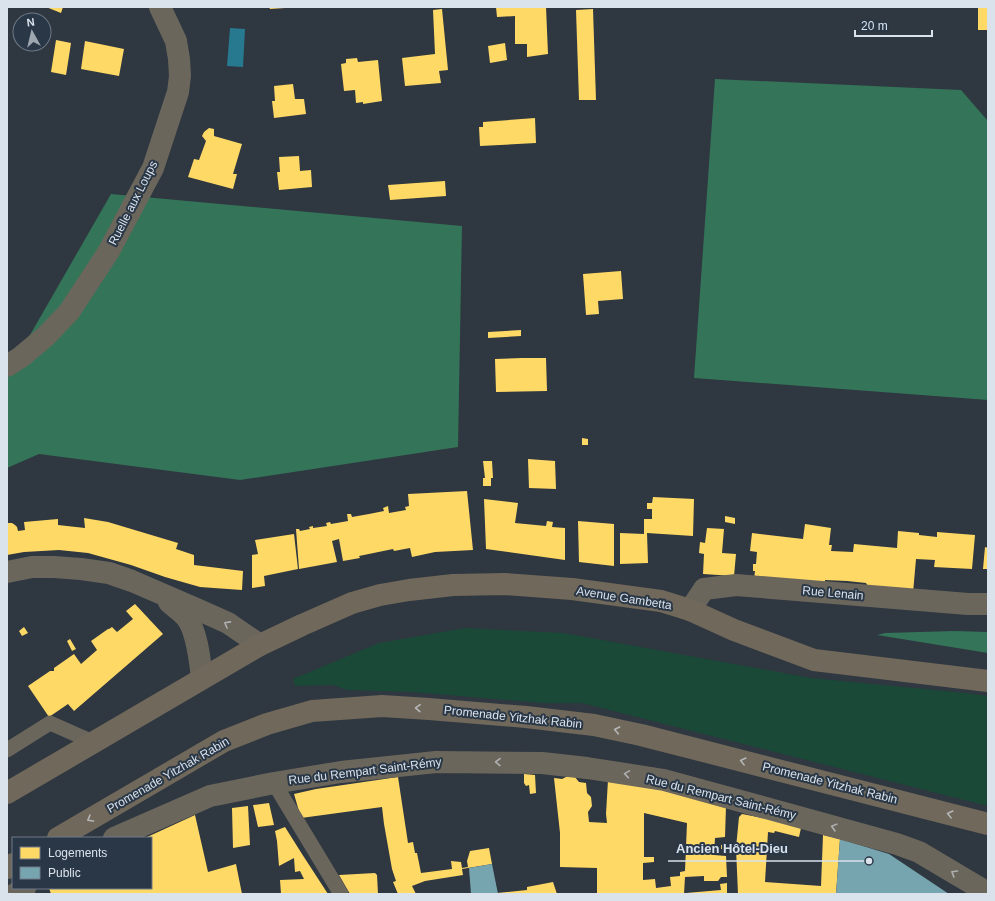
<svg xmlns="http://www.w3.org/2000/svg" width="995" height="901" font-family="Helvetica,sans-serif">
<rect width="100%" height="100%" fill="#2f3740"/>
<path fill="#1b4937" d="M465 628 564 633 811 678 966 693 988 696V806L582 703H543L412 692 347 690 333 685 295 686 293 679 379 643Z"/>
<g fill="#347458">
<path d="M715 79 961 90 988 121V400L694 378Z"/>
<path d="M111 194 462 226 458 447 240 480 39 454 7 468V375Z"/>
<path d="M954 631 988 632V653L877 635 885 633Z"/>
</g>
<path fill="#277990" d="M230 28 245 29 243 67 227 66Z"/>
<g fill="#ffd966" fill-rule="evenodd">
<path d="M46 7H63L61 13Z"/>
<path d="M269 7H285V8L270 9Z"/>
<path d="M496 7H546L548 54 527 57V44H515V16L497 17Z"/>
<rect x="978" y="7" width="10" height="23"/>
<path d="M442 9 448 70 439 71 441 83 405 86 402 58 435 54 433 10Z"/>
<path d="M593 9 596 100H579L576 10Z"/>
<path d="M56 40 71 43 66 75 51 72Z"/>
<path d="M85 41 124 49 119 76 81 69Z"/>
<path d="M505 43 507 60 490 63 488 46Z"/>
<path d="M357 58 358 62 378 60 382 101 363 104V102L356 103 355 90 344 91 341 64 346 63V59Z"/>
<path d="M293 84 295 99H304L306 114 274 118 272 101H275L274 86Z"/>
<path d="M535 118 536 143 480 146 479 127H483V122Z"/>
<path d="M209 128 214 129V136L242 144 233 174H237L233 189 188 177 194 159 199 160 206 141 202 136 204 132Z"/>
<path d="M299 156 300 171 311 170 312 187 279 190 277 172H280L279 157Z"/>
<path d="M445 181 446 196 390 200 388 185Z"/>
<path d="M621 271 623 299 598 301 599 314 586 315 583 274Z"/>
<path d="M521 330V336L488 338V332Z"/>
<path d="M522 358H546L547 391 496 392 495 359Z"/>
<path d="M582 438 588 439V445H582Z"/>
<path d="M528 459 555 461 556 489 529 488Z"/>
<path d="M483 461H492L493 478H491V486H483V478H485Z"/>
<path d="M467 491 473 550 435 552 412 557 410 548 394 551 393 549 359 556 360 558 343 561 339 539 332 541 337 562 299 569 296 529H299L300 531 310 529 309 527 313 526V528L327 526 326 523 330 522 331 524 348 521 347 514H351L352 517 369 514 384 511 383 508 388 506 389 513 406 510 405 507 409 506 408 494Z"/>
<path d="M653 497 694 499 693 536 647 533 648 563 620 564V533L644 534V519H652V509H647V503H652Z"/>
<path d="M484 499 518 503 515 523 546 526 547 521 553 522 552 527 565 528V560L486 549Z"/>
<path d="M725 516 735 518V524L725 522Z"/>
<path d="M84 518 108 522 178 543 176 549 194 555V565L243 571 242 590 200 587 165 577 131 565 88 553 59 550 24 552 7 555V523H12L15 525 17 527 18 531 25 530 24 522 58 519V525L85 528Z"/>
<path d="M578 521 614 524V566L579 562Z"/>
<path d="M805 524 831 528 829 545H832L831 551 853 552 854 544 897 548 898 531 919 533V535L937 537V532L975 535 972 569 934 567 935 560 916 559 913 593 870 590 866 583 847 581 825 580V583L754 579 755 571H753V564H756L757 552 750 551 752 533 803 539Z"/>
<path d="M707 528 724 529 722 553 736 554 734 576 703 574 704 554 699 553 700 542 705 543Z"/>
<path d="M294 534 298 569 264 576 265 586 252 588V555L258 554 255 540Z"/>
<path d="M985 547 988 548V569H983Z"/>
<path d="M135 604 163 634 74 711 68 704 49 717 28 686 50 671H54V668L74 654 81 664 97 650 91 641 108 629H109L112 627 117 632 133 619 126 611Z"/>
<path d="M24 627 28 633 22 636 19 631Z"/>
<path d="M70 639 76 649 72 651 67 641Z"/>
<path d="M524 774 535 775 536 793 530 794 529 785 526 786 524 783Z"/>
<path d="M568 776H574L579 782 586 783 587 793 591 797 592 806 588 812 589 822 607 823 606 814 608 780 646 786 726 806 725 837 715 838 714 855 726 856 727 877H721L718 881H704V876L685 877 684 894H597V868L560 867V833L554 778 562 779ZM644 813 687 823 685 871 680 872V876L670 877 671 886 656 888 655 879 643 880V863L654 862V857H644Z"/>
<path d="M398 777 408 843 413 842 415 853H417L421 873 452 869 451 861 461 862 462 868 468 867 467 861 470 851 489 848 492 864 462 869 463 875 425 881 412 886 416 894H398L393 882 396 881 392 869 384 824 382 807 301 818 294 794 316 789Z"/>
<path d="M269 803 274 825 258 827 253 805Z"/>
<path d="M248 806 250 845 233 848 232 808Z"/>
<path d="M742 814 773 820 801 828 799 837 775 831 774 833 768 832 765 882 821 886 823 835 840 839 836 894H738L736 848 739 817Z"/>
<path d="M195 815 208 872 236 864 242 894H51L49 888H151V838H145Z"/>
<path d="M285 827 302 854 328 894H281L280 880 304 879 300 871 295 872 294 858 279 866 277 841 275 831Z"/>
<path d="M726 844V849H721V845Z"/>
<path d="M375 873 377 875 378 894H350L339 875Z"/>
<path d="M553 882 557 894H498L497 893 527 890V887Z"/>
<path d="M727 883V894H686V893L721 890 720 884Z"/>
</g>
<g fill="#76a5af">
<path d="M840 839 889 854 949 894H836Z"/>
<path d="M492 864 498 894H471L469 868Z"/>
</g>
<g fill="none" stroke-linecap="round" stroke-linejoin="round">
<g stroke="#6b665c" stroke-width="15">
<path d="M7 750 50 723 93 742"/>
<path d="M274 783 341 894"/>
</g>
<g stroke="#6b665c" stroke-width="22">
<path d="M7 366 21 357 46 336 69 312 109 251 153 168 178 92 180 76 179 59 176 41 160 7"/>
<path d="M7 572 32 567H54L81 569 109 573 132 581 199 610 228 623 260 645"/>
<path d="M169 602C174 607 181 611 186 617 197 630 200 661 202 678"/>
<path d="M690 610 704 589 736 585 968 604H988"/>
<path d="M114 838 210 796 274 783 341 772 436 762 542 763 587 768 664 780 897 844 919 852 988 893"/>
<path d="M15 894 25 888"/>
</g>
<g stroke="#70685a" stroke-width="22">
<path d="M7 793 260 645 302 625 352 603 380 595 409 590 453 585 505 584 572 589 661 601 690 610 734 630 814 660 988 681"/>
<path d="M58 838 224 741 267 724 312 711 382 706 429 709 526 717 594 725 641 735 988 824"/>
<path d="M7 868 13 864"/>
</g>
</g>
<defs><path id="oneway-chevron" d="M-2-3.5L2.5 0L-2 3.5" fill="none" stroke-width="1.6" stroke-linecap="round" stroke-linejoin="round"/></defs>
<g stroke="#aeb0b2">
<use href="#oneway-chevron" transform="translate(227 624) rotate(-151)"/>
<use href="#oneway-chevron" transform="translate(498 762) rotate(-179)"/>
<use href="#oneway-chevron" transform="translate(627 774) rotate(-171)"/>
<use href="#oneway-chevron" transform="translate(834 827) rotate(-165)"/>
<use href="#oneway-chevron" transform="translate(954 873) rotate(-149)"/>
</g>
<g stroke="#b5b7b9">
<use href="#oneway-chevron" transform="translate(418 708) rotate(-177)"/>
<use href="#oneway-chevron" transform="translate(617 730) rotate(-169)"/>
<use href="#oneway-chevron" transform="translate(743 761) rotate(-166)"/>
<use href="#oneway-chevron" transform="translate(950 814) rotate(-166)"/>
<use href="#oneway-chevron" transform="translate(90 819) rotate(150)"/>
</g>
<g text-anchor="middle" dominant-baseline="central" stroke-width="4" stroke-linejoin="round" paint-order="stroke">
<g font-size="12" fill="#dae2ec" stroke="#293746">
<text transform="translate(133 203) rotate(-63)">Ruelle aux Loups</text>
<text transform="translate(833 593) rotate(5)">Rue Lenain</text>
<text transform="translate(624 598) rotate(9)">Avenue Gambetta</text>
<text transform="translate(513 717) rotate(6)">Promenade Yitzhak Rabin</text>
<text transform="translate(365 771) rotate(-7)">Rue du Rempart Saint-Rémy</text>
<text transform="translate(168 775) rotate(-30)">Promenade Yitzhak Rabin</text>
<text transform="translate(830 783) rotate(14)">Promenade Yitzhak Rabin</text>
<text transform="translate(721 797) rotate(14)">Rue du Rempart Saint-Rémy</text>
</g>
</g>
<path fill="none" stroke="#dae2ec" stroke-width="1.5" d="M869 861L796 861H668"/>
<circle fill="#dae2ec" stroke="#293746" stroke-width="1.5" cx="869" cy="861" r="4"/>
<g font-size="13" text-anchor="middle" font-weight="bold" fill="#dae2ec" stroke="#293746" stroke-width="4" stroke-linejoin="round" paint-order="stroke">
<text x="732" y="853">Ancien Hôtel-Dieu</text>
</g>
<rect width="995" height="901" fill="none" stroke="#dae2ec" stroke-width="16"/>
<rect x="12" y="837" width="140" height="52" fill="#293746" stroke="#707b88"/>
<rect x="20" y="847" width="20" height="12" fill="#ffd966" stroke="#707b88"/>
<text x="48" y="857" font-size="12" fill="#dae2ec">Logements</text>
<rect x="20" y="867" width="20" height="12" fill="#76a5af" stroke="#707b88"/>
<text x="48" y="877" font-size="12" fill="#dae2ec">Public</text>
<g transform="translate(32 32) rotate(352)"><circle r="19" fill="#293746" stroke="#707b88"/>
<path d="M0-3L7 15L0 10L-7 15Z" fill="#9ea6b0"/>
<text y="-6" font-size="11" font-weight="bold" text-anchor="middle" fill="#dae2ec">N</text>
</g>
<path d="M855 30v6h77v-6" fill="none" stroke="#dae2ec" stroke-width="2"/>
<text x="861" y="30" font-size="12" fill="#dae2ec" stroke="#293746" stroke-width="3" paint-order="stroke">20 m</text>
</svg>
